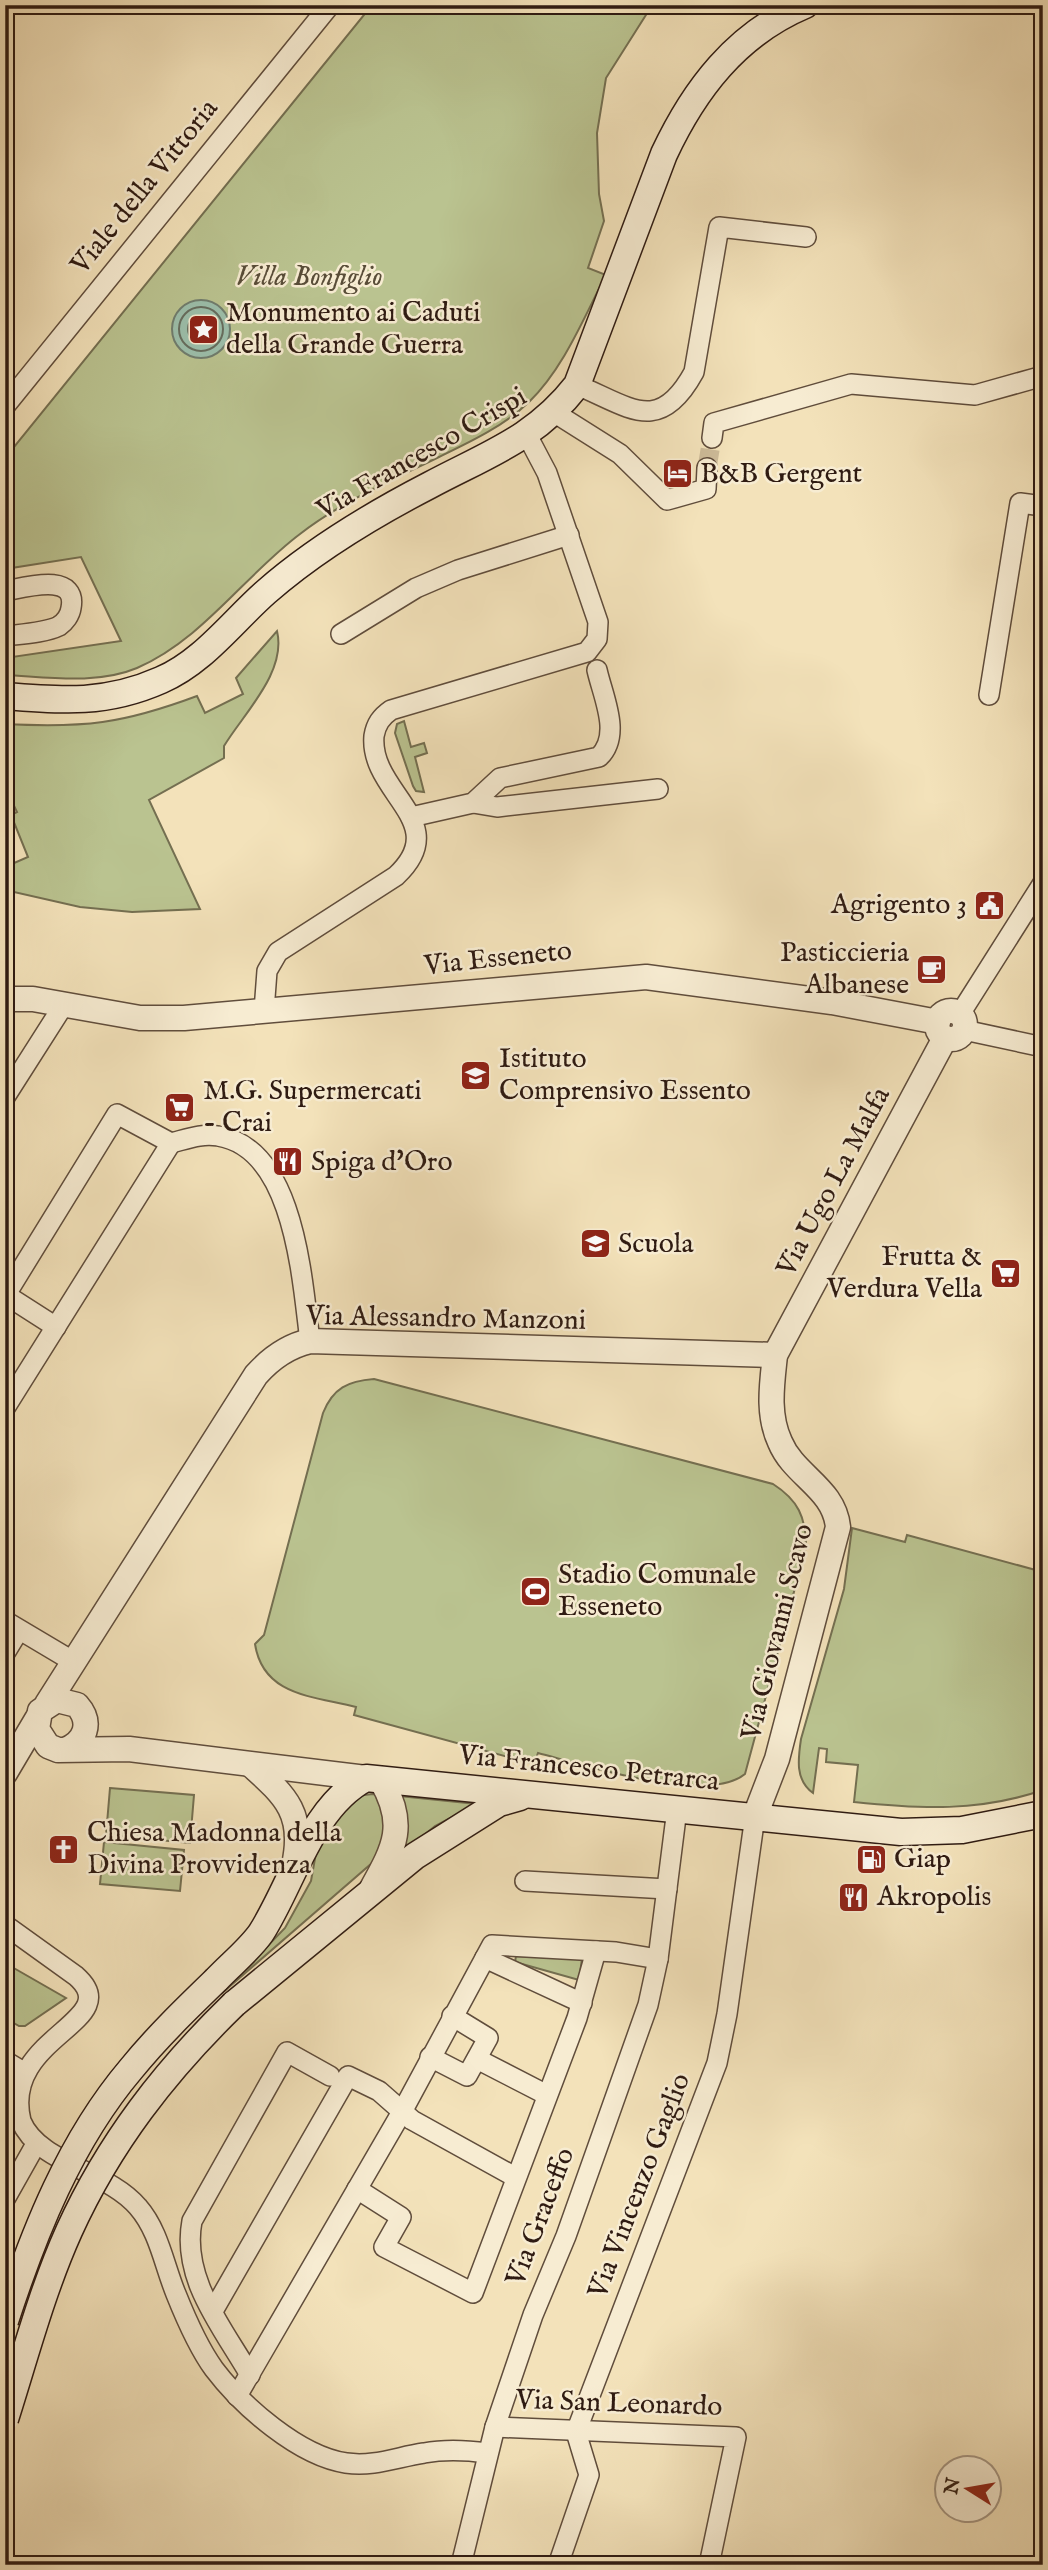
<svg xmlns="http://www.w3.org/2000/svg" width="1048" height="2570" font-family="'IM FELL English',serif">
<rect width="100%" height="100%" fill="#f3e2ba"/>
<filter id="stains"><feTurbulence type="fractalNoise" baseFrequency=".00286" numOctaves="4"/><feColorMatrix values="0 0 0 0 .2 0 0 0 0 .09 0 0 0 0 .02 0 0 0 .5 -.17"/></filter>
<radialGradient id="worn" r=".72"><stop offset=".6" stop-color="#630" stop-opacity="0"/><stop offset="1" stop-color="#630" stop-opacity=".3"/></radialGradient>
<g fill="#bac390" stroke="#746f51" stroke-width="2">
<path d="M372 5 651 7 606 78 597 133 599 194 604 221 588 268 606 275C584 317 564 368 529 402 504 426 470 442 439 457 392 480 341 502 300 534 244 576 202 640 137 668 97 685 47 677 5 675V658L121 641 81 557 5 569V458Z"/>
<path d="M277 631C287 672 244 713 224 746V758L149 800 200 909 132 912 80 907 5 890V867L28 857 11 815 17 812 5 787V724C84 728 122 724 197 696L205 713 243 694 236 678Z"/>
<path d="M404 721 411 747 424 743 427 753 415 757 424 792 416 791 413 786 395 733 397 724Z"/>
<path d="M374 1379 773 1484C798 1500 806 1517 806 1547L745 1774C707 1805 584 1765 538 1753L534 1764 354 1715 356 1707C313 1696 263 1696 255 1644L264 1635 323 1413C333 1388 348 1381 374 1379Z"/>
<path d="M852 1528 905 1542 907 1535 1043 1572V1790C979 1812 920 1809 854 1802L858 1765 826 1762 827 1749 819 1748 813 1793C795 1780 798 1759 801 1739L844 1589Z"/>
<path d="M110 1788 194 1795 190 1843 106 1835Z"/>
<path d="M373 1794 382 1796C388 1822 389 1841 372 1863L221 1994 285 1928 311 1881 316 1853 323 1836 355 1796Z"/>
<path d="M399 1796 477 1804 435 1826 401 1854C407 1832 409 1817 399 1796Z"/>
<path d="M104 1842 184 1850 180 1891 100 1884Z"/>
<path d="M516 1956 582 1959 579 1980 515 1962Z"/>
<path d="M5 1963 66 1998 25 2026H19L5 2018Z"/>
</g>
<circle fill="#9cbfab" stroke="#707d6e" stroke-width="2" cx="201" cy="329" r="29"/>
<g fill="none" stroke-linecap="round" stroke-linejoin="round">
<g stroke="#666d5e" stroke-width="2">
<circle cx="201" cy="329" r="22"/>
<circle cx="201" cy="329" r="13"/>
</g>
<path stroke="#ccba98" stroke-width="19" stroke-dasharray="19 10" stroke-linecap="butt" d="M707 468 712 438"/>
<defs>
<g id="minor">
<path d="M577 385C630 407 659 436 694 372L719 227 806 237"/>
<path d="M5 406 330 5"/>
<path d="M555 413 620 454 667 500 706 489 707 468"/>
<path d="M712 438 714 423 851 384 975 395 1043 376"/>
<path d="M5 591C23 588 78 571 71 608 70 615 65 622 59 626 45 633 21 634 5 636"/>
<path d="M341 634 416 588 458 570 569 535"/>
<path d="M989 695 1020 503 1043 506"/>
<path d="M473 803 497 807 658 789"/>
<path d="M411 817 473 803 500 778 599 757C622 735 603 697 597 670"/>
<path d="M264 1011 267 971 278 952 396 876C454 822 369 793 374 736 376 724 381 717 391 710L587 652 597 639 598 622 547 473 527 435"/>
<path d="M960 1014 1043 883"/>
<path d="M964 1030 1043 1047"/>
<path d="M5 1097 63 1006"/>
<path d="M171 1143C187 1139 202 1133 218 1136 295 1148 302 1280 310 1341"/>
<path d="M6 1295 56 1327"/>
<path d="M5 1296 117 1114 171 1143"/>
<path d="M5 1408 171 1143"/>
<path d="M5 1621 74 1662"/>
<path d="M5 1653 19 1630"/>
<path d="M525 1881 667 1889"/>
<path d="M5 1925 76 1976C128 2022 0 2036 21 2121 38 2163 108 2171 138 2207 159 2231 164 2265 176 2294 186 2319 198 2347 214 2369 242 2406 299 2456 346 2463 374 2467 397 2457 424 2453 445 2449 466 2450 487 2453"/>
<path d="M485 1958 582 2003"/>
<path d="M430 2057 467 2076 488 2038 452 2016"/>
<path d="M477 2059 547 2095"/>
<path d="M5 2061 20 2070"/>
<path d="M357 2189 401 2217 384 2247 473 2293 577 2018 596 1951"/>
<path d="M5 2199 36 2144"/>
<path d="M213 2311 348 2076 379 2091 412 2120 515 2177"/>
<path d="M250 2375C223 2328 181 2279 192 2221L287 2052 330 2076"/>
<path d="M237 2396 403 2110 492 1945 616 1952 658 1959"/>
<path d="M495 2427 736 2437 709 2565"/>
<path d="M461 2565 495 2427 533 2315 566 2236 648 2005 658 1959 677 1809"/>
<path d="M558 2565 589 2475 576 2432 717 2063 727 2014 755 1816"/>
</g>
<g id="tertiary">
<path d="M5 999H33L140 1018H184L646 977 832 1002 938 1022"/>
<circle cx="951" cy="1025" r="14"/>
<path d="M47 1704 256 1375C271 1358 288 1346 310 1341L775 1355"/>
<path d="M65 1750C85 1742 93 1723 77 1705L57 1700 40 1711 37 1729 48 1746 58 1750 129 1749 366 1778"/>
<path d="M251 1765C287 1797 305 1815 294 1865"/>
<path d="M5 1773 37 1719"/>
<path d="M755 1816 777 1759 838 1527C834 1488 794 1476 780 1442 767 1414 772 1384 775 1355L945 1038"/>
<path d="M372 1888C395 1847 407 1824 381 1780"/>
</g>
<g id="secondary">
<path d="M5 696C63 701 107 704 161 680 203 662 232 622 266 592 315 549 372 515 430 485 488 454 535 439 577 385L664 154C694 90 736 34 805 5"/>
<path d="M216 1980C230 1965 249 1950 261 1933 293 1883 311 1807 366 1778L901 1832 962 1830 1043 1814"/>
<path d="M234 2004 415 1856 499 1803 520 1797"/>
</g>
</defs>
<use href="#minor" stroke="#604d3c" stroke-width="22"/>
<use href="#tertiary" stroke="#604d3c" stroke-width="27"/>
<use href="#secondary" stroke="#2f1b12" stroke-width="29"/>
<use href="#minor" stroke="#f7ecd2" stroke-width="19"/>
<use href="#tertiary" stroke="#f7ecd2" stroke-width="24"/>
<use href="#secondary" stroke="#f7ecd2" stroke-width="26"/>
<defs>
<g id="secondary-bridge">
<path d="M5 2321C34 2232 70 2141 131 2069 157 2037 186 2009 216 1980"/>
<path d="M5 2419C25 2356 42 2291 69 2231 109 2143 165 2071 234 2004"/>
</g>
</defs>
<use href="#secondary-bridge" stroke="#2f1b12" stroke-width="29" stroke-linecap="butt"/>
<use href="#secondary-bridge" stroke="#f7ecd2" stroke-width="26"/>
</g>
<defs>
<symbol id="sight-square" viewBox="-11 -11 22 22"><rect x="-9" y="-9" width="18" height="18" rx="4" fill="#8f2418" stroke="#f7ecd2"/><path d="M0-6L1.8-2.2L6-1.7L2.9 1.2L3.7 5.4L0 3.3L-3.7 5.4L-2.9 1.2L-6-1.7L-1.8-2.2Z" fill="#fff"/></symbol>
<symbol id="hotel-square" viewBox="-11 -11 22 22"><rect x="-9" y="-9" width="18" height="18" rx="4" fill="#8f2418" stroke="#f7ecd2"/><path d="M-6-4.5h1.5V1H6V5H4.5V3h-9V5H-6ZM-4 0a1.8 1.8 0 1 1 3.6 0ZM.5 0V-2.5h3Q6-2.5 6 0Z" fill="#fff"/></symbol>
<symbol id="civic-square" viewBox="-11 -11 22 22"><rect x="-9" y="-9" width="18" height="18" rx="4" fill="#8f2418" stroke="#f7ecd2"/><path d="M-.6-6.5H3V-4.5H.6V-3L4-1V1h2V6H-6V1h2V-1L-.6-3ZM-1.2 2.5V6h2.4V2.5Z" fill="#fff"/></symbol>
<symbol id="cafe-square" viewBox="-11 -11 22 22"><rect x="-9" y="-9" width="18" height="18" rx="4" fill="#8f2418" stroke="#f7ecd2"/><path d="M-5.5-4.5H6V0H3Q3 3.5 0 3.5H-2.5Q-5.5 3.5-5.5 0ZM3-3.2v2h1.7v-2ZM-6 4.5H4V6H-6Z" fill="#fff"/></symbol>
<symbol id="school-square" viewBox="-11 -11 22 22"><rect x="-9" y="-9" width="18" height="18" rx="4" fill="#8f2418" stroke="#f7ecd2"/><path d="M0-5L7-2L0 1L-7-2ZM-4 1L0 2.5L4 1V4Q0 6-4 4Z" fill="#fff"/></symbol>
<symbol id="supermarket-square" viewBox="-11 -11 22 22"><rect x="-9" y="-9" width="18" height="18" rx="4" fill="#8f2418" stroke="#f7ecd2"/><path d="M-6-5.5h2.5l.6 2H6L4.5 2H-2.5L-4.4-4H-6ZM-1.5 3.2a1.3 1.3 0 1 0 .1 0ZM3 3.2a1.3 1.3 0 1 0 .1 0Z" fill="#fff"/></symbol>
<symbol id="restaurant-square" viewBox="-11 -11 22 22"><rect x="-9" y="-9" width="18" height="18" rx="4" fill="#8f2418" stroke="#f7ecd2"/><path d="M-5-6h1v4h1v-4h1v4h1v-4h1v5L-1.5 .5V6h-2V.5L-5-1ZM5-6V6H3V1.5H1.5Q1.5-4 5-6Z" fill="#fff"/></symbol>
<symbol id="stadium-square" viewBox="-11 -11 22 22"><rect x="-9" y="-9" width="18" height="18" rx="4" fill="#8f2418" stroke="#f7ecd2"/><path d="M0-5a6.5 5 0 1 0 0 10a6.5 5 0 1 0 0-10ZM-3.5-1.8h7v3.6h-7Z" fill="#fff"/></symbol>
<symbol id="church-square" viewBox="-11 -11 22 22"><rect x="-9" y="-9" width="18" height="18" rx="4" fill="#8f2418" stroke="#f7ecd2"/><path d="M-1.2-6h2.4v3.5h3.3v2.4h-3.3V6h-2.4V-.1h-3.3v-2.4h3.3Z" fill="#fff"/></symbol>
<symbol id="fuel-square" viewBox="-11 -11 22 22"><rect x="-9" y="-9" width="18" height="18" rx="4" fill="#8f2418" stroke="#f7ecd2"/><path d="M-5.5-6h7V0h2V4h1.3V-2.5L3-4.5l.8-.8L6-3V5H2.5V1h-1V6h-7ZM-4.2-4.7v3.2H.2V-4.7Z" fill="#fff"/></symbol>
</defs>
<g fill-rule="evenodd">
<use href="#sight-square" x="186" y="312" width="35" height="35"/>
<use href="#hotel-square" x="660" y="456" width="35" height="35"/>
<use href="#civic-square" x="972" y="888" width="35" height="35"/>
<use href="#cafe-square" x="914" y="952" width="35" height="35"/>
<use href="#school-square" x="458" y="1058" width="35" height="35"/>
<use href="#supermarket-square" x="162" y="1090" width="35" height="35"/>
<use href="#restaurant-square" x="270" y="1144" width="35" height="35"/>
<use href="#school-square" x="578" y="1226" width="35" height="35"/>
<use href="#supermarket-square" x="988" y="1256" width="35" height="35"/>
<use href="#stadium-square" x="518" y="1574" width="35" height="35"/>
<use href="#church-square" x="46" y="1832" width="35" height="35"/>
<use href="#fuel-square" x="854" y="1842" width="35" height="35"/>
<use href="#restaurant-square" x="836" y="1880" width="35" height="35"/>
</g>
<g text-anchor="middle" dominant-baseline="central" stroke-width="5" stroke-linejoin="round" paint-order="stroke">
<g font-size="28" fill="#2f1b12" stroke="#f7ecd2">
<text transform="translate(145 187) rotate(-51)">Viale della Vittoria</text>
<text transform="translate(422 454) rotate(-30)">Via Francesco Crispi</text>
<text transform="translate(498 959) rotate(-6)">Via Esseneto</text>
<text transform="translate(834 1182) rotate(-62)">Via Ugo La Malfa</text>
<text transform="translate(446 1319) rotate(1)">Via Alessandro Manzoni</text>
<text transform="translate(778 1632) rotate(-76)">Via Giovanni Scavo</text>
<text transform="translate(589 1769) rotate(6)">Via Francesco Petrarca</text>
<text transform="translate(640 2186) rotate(-69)">Via Vincenzo Gaglio</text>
<text transform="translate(541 2217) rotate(-69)">Via Graceffo</text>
<text transform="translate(619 2404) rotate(2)">Via San Leonardo</text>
</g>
<g font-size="28" font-style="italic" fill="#594d38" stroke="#f7ecd2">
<text x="309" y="277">Villa Bonfiglio</text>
</g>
<g font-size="28" fill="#2f1b12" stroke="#f7ecd2" text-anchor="start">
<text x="226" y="313">Monumento ai Caduti<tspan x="226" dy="32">della Grande Guerra</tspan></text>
<text x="700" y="474">B&amp;B Gergent</text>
<text x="967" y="905" text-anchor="end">Agrigento 3</text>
<text x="909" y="953" text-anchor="end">Pasticcieria<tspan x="909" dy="32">Albanese</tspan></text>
<text x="499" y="1059">Istituto<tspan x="499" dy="32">Comprensivo Essento</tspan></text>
<text x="203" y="1091">M.G. Supermercati<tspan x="203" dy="32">- Crai</tspan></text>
<text x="311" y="1162">Spiga d'Oro</text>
<text x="618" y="1244">Scuola</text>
<text x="982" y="1257" text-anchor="end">Frutta &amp;<tspan x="982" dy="32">Verdura Vella</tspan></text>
<text x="558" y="1575">Stadio Comunale<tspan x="558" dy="32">Esseneto</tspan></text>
<text x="87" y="1833">Chiesa Madonna della<tspan x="87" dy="32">Divina Provvidenza</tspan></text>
<text x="894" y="1859">Giap</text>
<text x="877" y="1897">Akropolis</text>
</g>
</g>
<rect width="1048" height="2570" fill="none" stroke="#f3e2ba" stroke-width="28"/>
<rect x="7" y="7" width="1034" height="2556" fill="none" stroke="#2f1b12" stroke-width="3.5"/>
<rect x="14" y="14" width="1020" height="2542" fill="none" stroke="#2f1b12" stroke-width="2"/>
<g transform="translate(968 2489) rotate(281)"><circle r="33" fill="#f7ecd2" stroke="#a79885" stroke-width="2"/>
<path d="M0-5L12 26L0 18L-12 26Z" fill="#8f2418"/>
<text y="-10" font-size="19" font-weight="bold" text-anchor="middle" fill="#2f1b12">N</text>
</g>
<rect width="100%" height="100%" filter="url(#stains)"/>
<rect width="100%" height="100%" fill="url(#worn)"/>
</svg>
